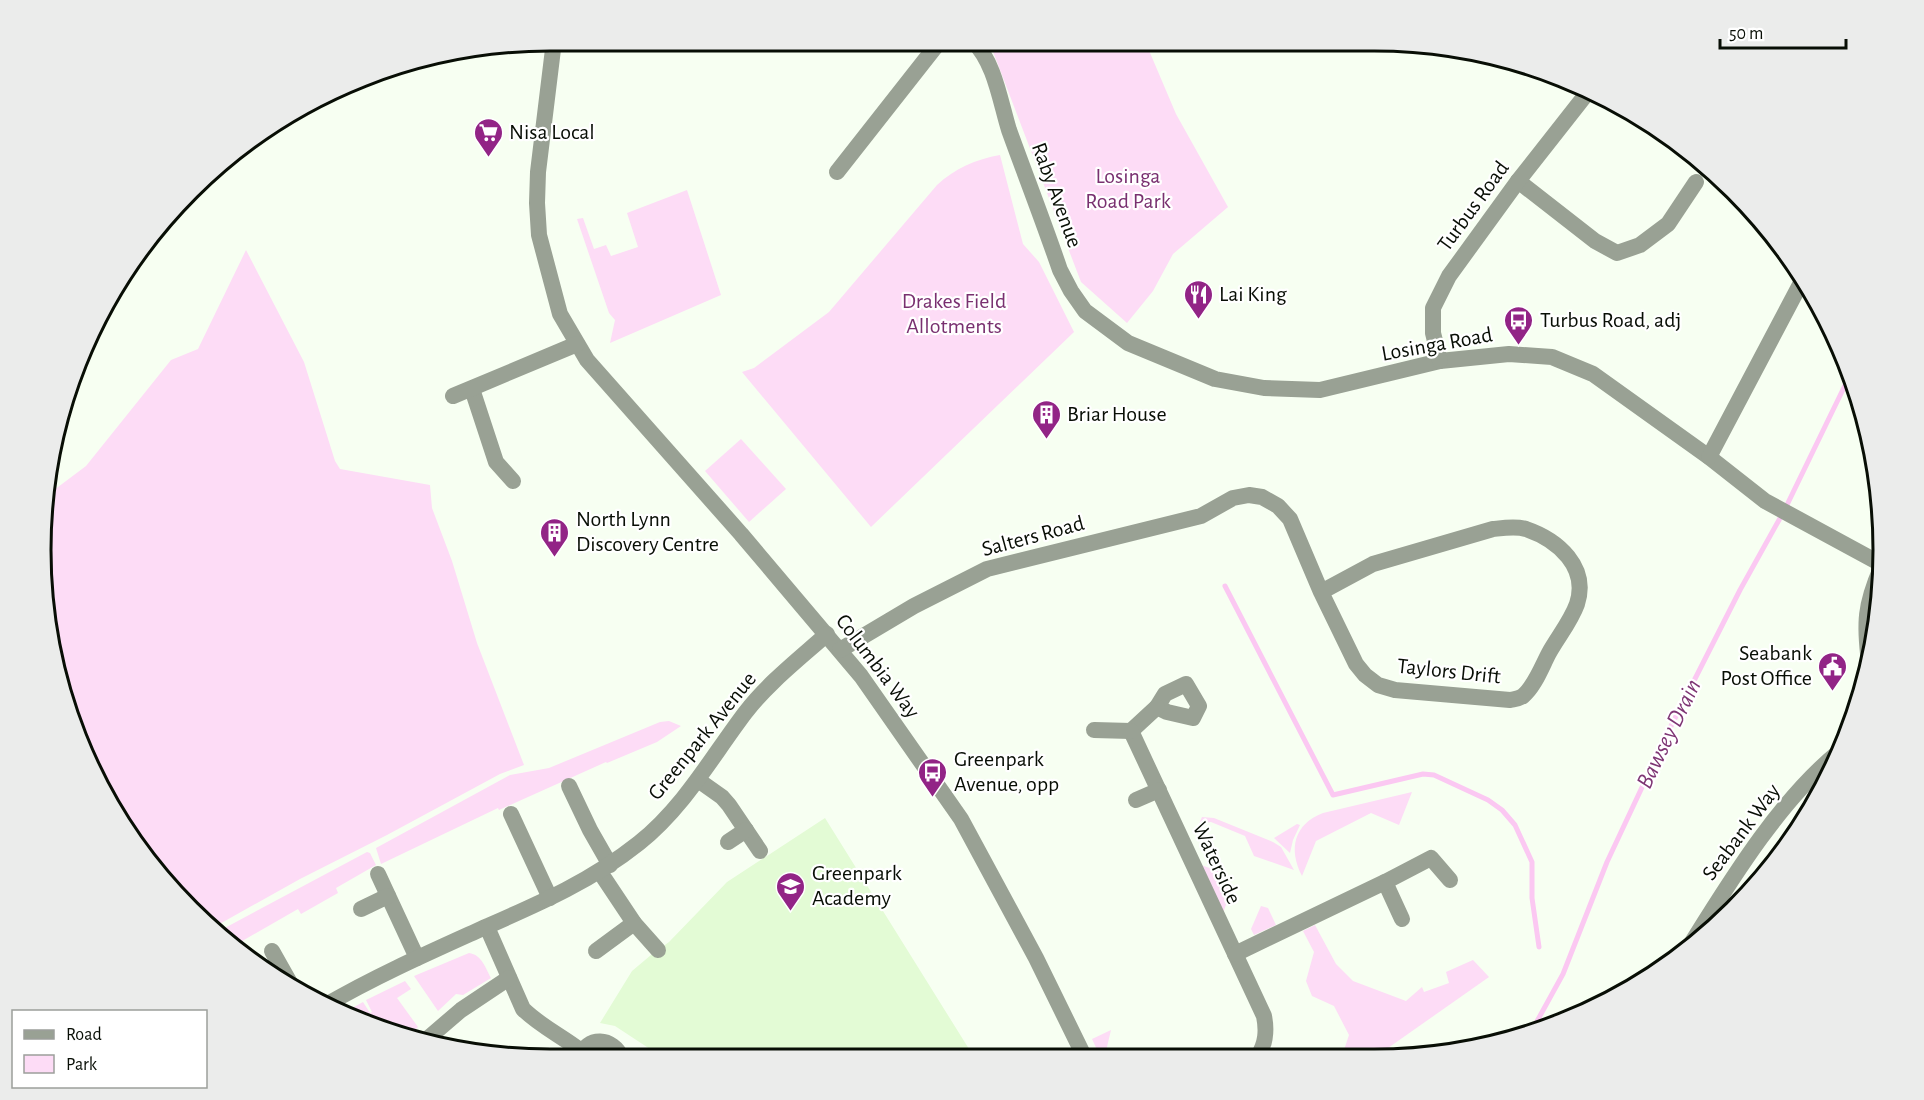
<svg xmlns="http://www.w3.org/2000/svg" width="1924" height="1100" font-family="'Alegreya Sans',sans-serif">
<rect width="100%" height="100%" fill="#f7fff2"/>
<path fill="#e3fbd5" d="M825 818 974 1057 649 1058 653 1051 615 1026 600 1023 632 971 651 955 669 942 727 882Z"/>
<g fill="#fddcf6">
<path d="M989 41H1145L1176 114 1228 207 1173 254 1153 291 1127 323 1081 282Z"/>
<path d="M1000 155 1023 244 1039 262 1074 332 871 527 742 372 754 368 829 312 937 185C954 169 976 159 1000 155Z"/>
<path d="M687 190 721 295 610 343 615 320 609 313 577 219 583 218 594 249 606 245 611 256 638 247 627 213Z"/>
<path d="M246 250 304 362 335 461 340 469 430 485 432 508 452 561 477 643 524 765 500 774 387 835 300 879 216 926 167 886 79 745 42 583 50 493 86 466 171 360 198 349Z"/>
<path d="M741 439 786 489 749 522 705 471Z"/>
<path d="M669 721 681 726 657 742 607 763 606 762 499 810 498 808 381 864 376 848 510 775 549 768 660 722Z"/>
<path d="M1412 792 1399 825 1371 813 1316 841 1302 876C1288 849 1294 824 1323 813Z"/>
<path d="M1202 817 1214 818 1273 842 1281 847 1294 870 1254 856 1245 836 1211 822 1199 824Z"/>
<path d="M1297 824 1300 825 1293 840 1290 853 1274 838Z"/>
<path d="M367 852 370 853 376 865 336 888 338 893 301 914 298 909 237 944 221 930Z"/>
<path d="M1201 865 1221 872 1230 894 1223 913Z"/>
<path d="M1261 906 1268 908 1276 925 1254 935 1251 929Z"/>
<path d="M1315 925 1336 964 1353 981 1406 1001 1422 987 1424 992 1449 983 1446 972 1473 960 1489 977 1378 1055 1342 1056 1349 1035 1334 1006 1312 996 1306 981 1314 952 1303 931Z"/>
<path d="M469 953C482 955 485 967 491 978L463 995 456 994 438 1011 414 976Z"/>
<path d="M405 981 411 989 397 998 418 1027 407 1037 387 1033 343 1013 363 1002 370 1013 372 1012 366 1000Z"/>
<path d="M1111 1030 1106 1051 1109 1056H1100L1092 1039Z"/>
</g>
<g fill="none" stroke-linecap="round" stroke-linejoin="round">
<g stroke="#fbc8f2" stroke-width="5">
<path d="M1225 586 1333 795 1423 774 1434 775 1488 800 1502 810 1515 825 1532 862V898L1539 947"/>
<path d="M1530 1034 1563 974 1607 862 1667 734 1740 590 1784 511 1850 375"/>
</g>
<g stroke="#99a194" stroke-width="16">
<path d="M554 41 538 172 537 203 539 235 560 314 587 360 741 534 861 676 961 819 1036 958 1084 1056"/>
<path d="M973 41C995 63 1000 101 1009 130 1026 177 1044 223 1060 270L1071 291 1085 311 1128 343 1215 379 1264 388 1320 390 1440 361 1509 354 1552 357 1593 374 1709 457 1765 501 1881 564"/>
<path d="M837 172 940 41"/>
<path d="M1518 181 1595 241 1617 253 1640 245 1668 224 1696 182"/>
<path d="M1440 361 1433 333V308L1449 276 1518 181 1588 92"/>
<path d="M472 389 496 462 513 481"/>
<path d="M453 396 577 344"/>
<path d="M1709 457 1803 279"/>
<path d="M840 650 914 606 987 569 1201 516 1233 498 1249 495 1262 497 1278 506 1290 519 1321 592 1356 664 1365 675 1378 685 1395 690 1510 700C1514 699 1519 699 1523 696 1535 686 1542 666 1549 653 1558 637 1571 621 1577 604 1589 567 1558 540 1526 529 1516 526 1503 528 1493 529L1373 564 1321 592"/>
<path d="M1869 662C1864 623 1865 605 1881 568"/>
<path d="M1186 684 1199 706 1193 718 1167 712 1157 707 1165 694Z"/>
<path d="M1157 707 1131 731 1264 1016C1267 1031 1266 1043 1258 1056"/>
<path d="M1094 730 1131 731"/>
<path d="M698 780 722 797 729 805 760 851"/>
<path d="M569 786 590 830 610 865"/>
<path d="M1136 800 1159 790"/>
<path d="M511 814 550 898"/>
<path d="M728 842 746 830"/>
<path d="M600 872 634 923 658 950"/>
<path d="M378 874 417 958"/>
<path d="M1385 882 1402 919"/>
<path d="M361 909 388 896"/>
<path d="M487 927 523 1009C540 1026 562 1036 581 1051"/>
<path d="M1689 947C1729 883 1780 799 1840 751"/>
<path d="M272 951 294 990"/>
<path d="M596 951 634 923"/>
<path d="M1235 954 1385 882 1431 858 1450 880"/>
<path d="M326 1005C376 976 428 953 481 929 538 904 590 882 639 843 684 807 711 758 745 713 768 683 799 659 827 634"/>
<path d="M426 1040 461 1010 509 978"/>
<path d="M579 1058C587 1035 613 1037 622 1058"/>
</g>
</g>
<defs>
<symbol id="supermarket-pin" viewBox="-11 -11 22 30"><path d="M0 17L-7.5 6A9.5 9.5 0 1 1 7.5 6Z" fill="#922486" stroke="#fff"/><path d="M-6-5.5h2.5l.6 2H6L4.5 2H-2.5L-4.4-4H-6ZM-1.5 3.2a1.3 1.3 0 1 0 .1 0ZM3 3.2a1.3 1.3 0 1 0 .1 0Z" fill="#fff"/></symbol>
<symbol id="restaurant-pin" viewBox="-11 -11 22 30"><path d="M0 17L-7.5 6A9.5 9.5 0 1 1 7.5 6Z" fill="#922486" stroke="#fff"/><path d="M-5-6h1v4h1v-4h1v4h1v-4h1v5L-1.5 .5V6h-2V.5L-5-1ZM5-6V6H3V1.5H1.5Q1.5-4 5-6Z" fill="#fff"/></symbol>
<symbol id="bus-pin" viewBox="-11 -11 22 30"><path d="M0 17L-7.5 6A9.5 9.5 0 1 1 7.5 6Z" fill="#922486" stroke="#fff"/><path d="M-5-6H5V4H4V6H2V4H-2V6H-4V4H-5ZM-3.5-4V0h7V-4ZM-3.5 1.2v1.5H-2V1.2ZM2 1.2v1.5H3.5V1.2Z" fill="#fff"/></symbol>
<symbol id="building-pin" viewBox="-11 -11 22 30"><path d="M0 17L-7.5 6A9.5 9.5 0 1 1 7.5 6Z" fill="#922486" stroke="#fff"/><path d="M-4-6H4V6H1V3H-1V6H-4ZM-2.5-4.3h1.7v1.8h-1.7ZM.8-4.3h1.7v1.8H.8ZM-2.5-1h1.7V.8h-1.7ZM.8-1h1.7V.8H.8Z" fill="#fff"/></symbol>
<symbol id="civic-pin" viewBox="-11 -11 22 30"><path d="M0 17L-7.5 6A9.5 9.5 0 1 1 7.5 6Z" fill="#922486" stroke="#fff"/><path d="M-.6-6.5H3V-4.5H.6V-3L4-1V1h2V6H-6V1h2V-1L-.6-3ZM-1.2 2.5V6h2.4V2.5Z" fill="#fff"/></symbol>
<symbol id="school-pin" viewBox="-11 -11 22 30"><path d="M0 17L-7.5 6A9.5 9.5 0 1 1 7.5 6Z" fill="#922486" stroke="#fff"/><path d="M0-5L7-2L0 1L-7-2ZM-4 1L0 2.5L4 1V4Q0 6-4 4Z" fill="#fff"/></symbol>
</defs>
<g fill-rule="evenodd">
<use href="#supermarket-pin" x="472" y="116" width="33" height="45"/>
<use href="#restaurant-pin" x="1182" y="278" width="33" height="45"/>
<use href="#bus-pin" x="1502" y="304" width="33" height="45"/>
<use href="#building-pin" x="1030" y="398" width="33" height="45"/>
<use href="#building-pin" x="538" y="516" width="33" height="45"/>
<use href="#civic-pin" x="1816" y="650" width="33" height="45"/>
<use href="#bus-pin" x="916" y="756" width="33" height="45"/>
<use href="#school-pin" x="774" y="870" width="33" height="45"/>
</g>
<g text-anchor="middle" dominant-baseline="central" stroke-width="4.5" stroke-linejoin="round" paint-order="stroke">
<g font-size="22" fill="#080e05" stroke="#fff" text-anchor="start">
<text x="509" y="132">Nisa Local</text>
<text x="1219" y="294">Lai King</text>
<text x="1540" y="320">Turbus Road, adj</text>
<text x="1067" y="414">Briar House</text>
<text x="576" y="519">North Lynn<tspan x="576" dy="25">Discovery Centre</tspan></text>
<text x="1812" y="653" text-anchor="end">Seabank<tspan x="1812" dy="25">Post Office</tspan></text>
<text x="954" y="759">Greenpark<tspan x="954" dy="25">Avenue, opp</tspan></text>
<text x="812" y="873">Greenpark<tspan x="812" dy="25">Academy</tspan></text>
</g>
<g font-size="22" fill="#793070" stroke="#fff">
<text x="1128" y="176">Losinga<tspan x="1128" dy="25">Road Park</tspan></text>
<text x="954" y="301">Drakes Field<tspan x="954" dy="25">Allotments</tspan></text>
</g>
<g font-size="22" fill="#080e05" stroke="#fff">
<text transform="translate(1057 195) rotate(70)">Raby Avenue</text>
<text transform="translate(1473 206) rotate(-54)">Turbus Road</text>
<text transform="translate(1437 344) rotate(-10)">Losinga Road</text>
<text transform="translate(1033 536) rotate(-15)">Salters Road</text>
<text transform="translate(878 666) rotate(53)">Columbia Way</text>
<text transform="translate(1449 671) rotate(6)">Taylors Drift</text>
<text transform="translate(702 736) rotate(-51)">Greenpark Avenue</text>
<text transform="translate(1741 832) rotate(-53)">Seabank Way</text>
<text transform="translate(1217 863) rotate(65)">Waterside</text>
</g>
<g font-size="24" font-style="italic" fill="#7e3574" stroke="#fff">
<text transform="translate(1669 734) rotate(-64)">Bawsey Drain</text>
</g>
</g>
<path d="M0 0H1924V1100H0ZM550 51H1374A499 499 0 0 1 1873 550V550A499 499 0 0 1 1374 1049H550A499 499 0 0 1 51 550V550A499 499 0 0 1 550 51Z" fill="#ebeceb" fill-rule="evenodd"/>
<path fill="none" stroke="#080e05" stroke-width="3" d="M550 51H1374A499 499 0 0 1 1873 550V550A499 499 0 0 1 1374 1049H550A499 499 0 0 1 51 550V550A499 499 0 0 1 550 51Z"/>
<rect x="12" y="1010" width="195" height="78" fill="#ffffff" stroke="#9c9f9b" stroke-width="1.5"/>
<rect x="24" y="1030" width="30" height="9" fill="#99a194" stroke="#9c9f9b" stroke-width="1.5"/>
<text x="66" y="1040" font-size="18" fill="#080e05">Road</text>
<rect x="24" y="1055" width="30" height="18" fill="#fddcf6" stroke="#9c9f9b" stroke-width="1.5"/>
<text x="66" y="1070" font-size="18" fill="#080e05">Park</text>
<path d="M1720 39v9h126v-9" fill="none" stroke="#080e05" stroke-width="3"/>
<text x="1729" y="39" font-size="18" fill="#080e05" stroke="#ffffff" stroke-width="4.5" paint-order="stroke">50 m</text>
</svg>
